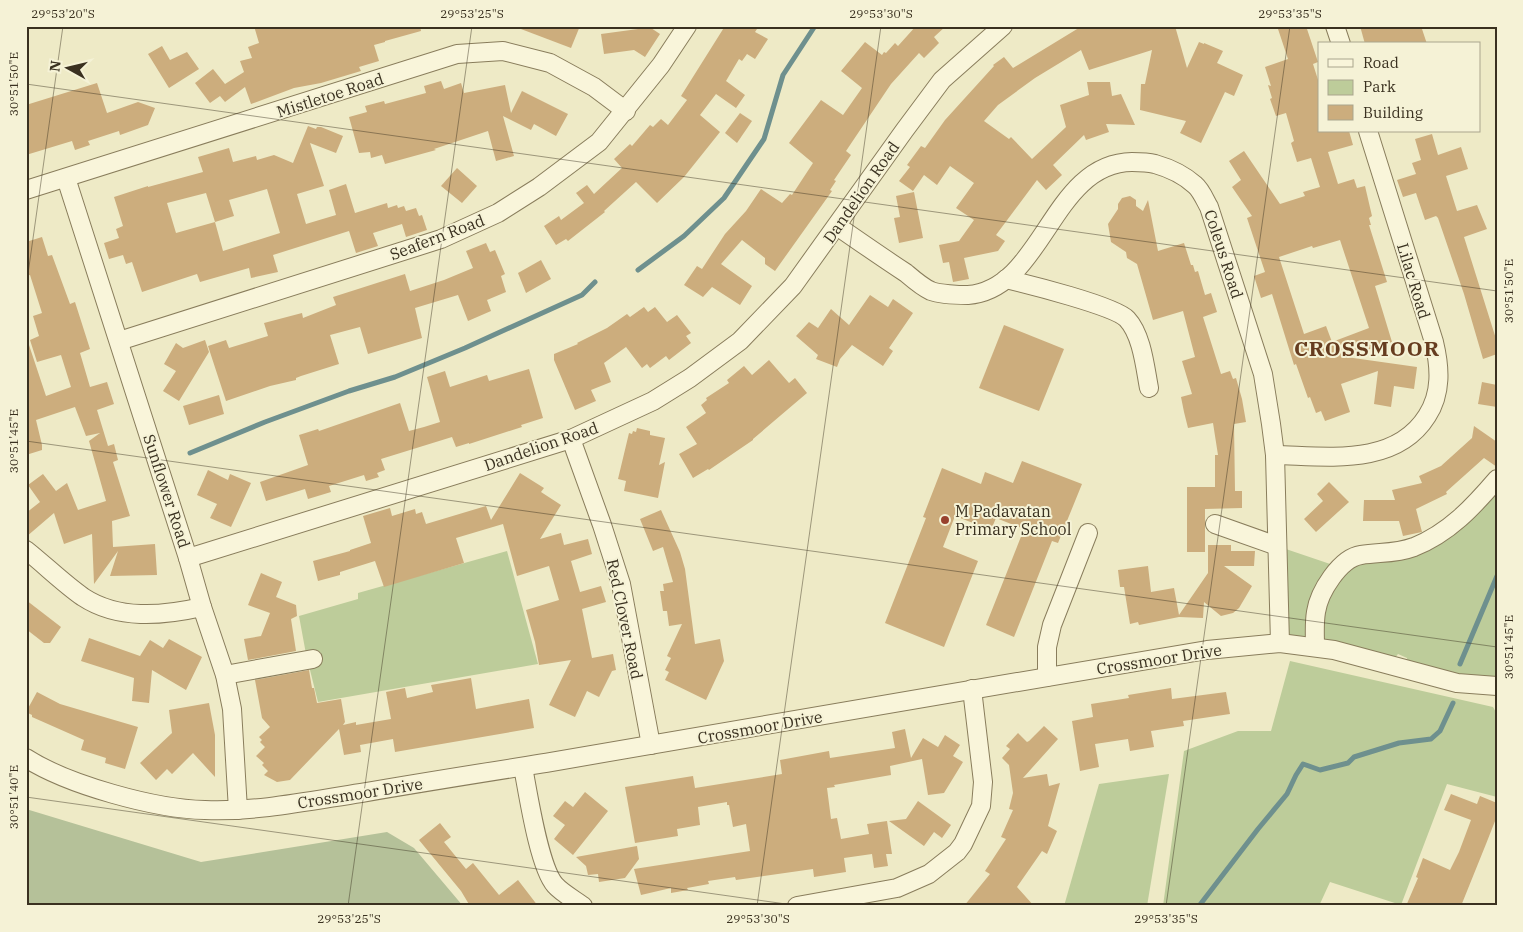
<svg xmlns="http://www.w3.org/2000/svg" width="1523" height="932" font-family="'IBM Plex Serif',serif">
<rect width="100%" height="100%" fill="#eeeac6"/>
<g fill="#bdcc9a">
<path d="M1497 479V688L1409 673 1407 658 1398 654 1388 667 1280 643 1277 546 1339 567 1431 539Z"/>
<path d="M507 551 538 664 318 702 306 654 299 616 358 599V593Z"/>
<path d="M1290 661 1493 707 1497 714V797L1447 784 1401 905 1330 882 1319 906H1163L1184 751 1238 731H1271Z"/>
<path d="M1169 774 1147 906H1064L1099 784Z"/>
</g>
<path fill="#b5c199" d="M26 809 201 862 387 832 414 848 463 906H26Z"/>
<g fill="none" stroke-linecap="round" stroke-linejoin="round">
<g stroke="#6e908e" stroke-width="5">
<path d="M638 270 684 236 724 198 764 139 783 75 815 26"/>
<path d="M190 453 265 422 349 391 395 377 465 348 582 295 595 282"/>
<path d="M1460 664 1497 576"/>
<path d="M1199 906 1258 829 1287 794 1296 775 1303 764 1320 770 1348 763 1354 757 1399 743 1431 739 1440 731 1453 703"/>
</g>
</g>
<g fill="#ccad7d" fill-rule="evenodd">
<path d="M254 26H420L421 31 385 41V42L374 45 379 61 359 67 361 71 321 83 294 88 251 104 245 87 225 102 220 96 210 103 195 83 213 69 225 84 244 72 240 61 252 58 248 47 259 43Z"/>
<path d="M513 26H580L571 48Z"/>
<path d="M639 26H648L660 34 645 57 634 50 604 54 601 34 638 29Z"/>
<path d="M725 26H759L755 32 768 39 755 59 747 54 742 61 739 59 726 81 745 95 736 108 716 94 700 115 720 132 684 177 657 203 636 182 604 211 605 212 568 241 566 239 556 245 544 226 559 216 561 220 584 203 576 193 587 185 594 194 622 168 614 159 630 144 632 146 650 125 653 127 661 119 668 125 687 100 681 96Z"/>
<path d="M916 26H946L934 37 939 43 924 58 919 53 891 84 846 151 851 155 834 180 836 181 830 190 832 191 775 271 765 264V258L742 240 721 264 752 286 740 305 712 287 703 297 684 285 697 266 702 269 725 234 746 211 761 189 782 203 790 194 792 195 813 163 789 143 821 100 843 115 862 88 841 71 865 42 882 55 884 52 886 53 895 43 898 46Z"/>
<path d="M1082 26H1175L1187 68 1199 42 1204 44V43L1223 51 1217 63 1243 75 1234 96 1225 92 1201 143 1180 133 1186 121 1140 110 1141 84H1145L1152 50 1089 70 1081 50 1035 78 998 105 984 121 1009 139 1011 137 1032 159 1066 127 1060 105 1089 95 1087 82H1110L1112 96 1121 94 1135 125 1106 124 1109 132 1086 140 1084 135 1053 165 1062 175 1046 190 1037 180 996 235 1005 241 998 251 964 258 969 279 953 282 949 262 943 263 939 245 959 241 974 220 956 208 974 183 950 166 937 185 924 175 913 191 899 181 910 167 907 165 921 146 925 148 945 120 994 66 993 65 1004 57 1013 68Z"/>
<path d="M1277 26H1306L1318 62 1313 64 1319 83V131H1349L1353 145 1328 152 1338 184 1354 179 1357 188 1365 186 1372 216 1369 218 1371 225H1369L1387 282 1375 286 1392 342 1346 357 1417 367 1414 389 1394 386 1391 407 1374 404 1378 371 1341 384 1350 412 1325 421 1321 411 1316 413 1310 397 1308 398 1296 364 1294 365 1272 294 1261 298 1254 276 1265 272 1247 218 1252 216 1232 187 1241 180 1229 161 1244 151 1280 204 1305 196 1303 192 1320 187 1311 158 1297 162 1291 143 1294 141 1286 113 1276 116 1270 99 1272 98 1268 85 1271 86 1265 67 1288 59ZM1340 240 1369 328 1332 342 1326 326 1304 334 1279 257 1312 246 1313 248Z"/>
<path d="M1360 26H1421L1427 44H1365Z"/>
<path d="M162 46 170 60 187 52 199 69 169 88 148 54Z"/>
<path d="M441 81 444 89 461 83 464 93 505 85 511 113 522 91 568 114 556 136 534 124 531 130 503 116 514 156 496 161 488 131 434 149 436 150 385 164 382 155 371 158 370 152 359 153 349 117 367 112 365 106 384 101 385 104 426 93 424 86Z"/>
<path d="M97 83 107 113 138 102 155 108 148 125 120 135 119 131 88 141 90 145 75 150 72 141 26 155V105Z"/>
<path d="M740 113 752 121 737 143 725 133Z"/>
<path d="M308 126 316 129 317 127H321L343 136 336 153 310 143 324 186 297 194 306 224 336 215 329 190 346 184 355 213 387 203 388 208 397 205 398 208 404 206 406 211 416 208 419 216 422 215 427 230 406 237 402 224 373 233 378 246 356 253 349 231 273 255 278 272 251 278 249 268 200 282 197 274 142 292 132 262 126 264 123 255 109 259 104 243 119 238 116 229 123 226 114 197 148 186V187L203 172 198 157 229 148 233 162 256 156 257 160 274 155 293 163ZM267 189 280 233 223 251 215 222 234 216 229 200ZM206 193 215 222 176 233 167 203Z"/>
<path d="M1432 134 1438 155 1461 147 1468 169 1446 176 1457 211 1477 205 1487 229 1464 237 1497 342V354L1483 359 1464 294 1438 218 1436 216 1425 220 1416 193 1403 197 1397 180 1416 174 1412 163 1421 160 1415 139Z"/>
<path d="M457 168 477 186 462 203 441 186Z"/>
<path d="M914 192 923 238 899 243 894 218 900 217 896 196Z"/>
<path d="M1130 196 1136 200V206L1143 211 1148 200 1158 251 1184 243 1191 265H1193L1195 272 1198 271 1205 295 1211 293 1217 312 1203 317 1221 374 1230 371 1233 379 1236 378 1242 399 1246 422 1234 424 1235 491H1242V508L1205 509V552H1187V487H1215V455H1218L1213 423 1188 428 1184 412 1181 397 1192 394 1182 361 1195 357 1183 311 1153 320 1137 264 1127 258 1126 252 1111 242 1108 224 1118 209V204L1122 198Z"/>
<path d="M42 237 48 256 52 255 70 304 75 302 90 349 80 353 90 387 107 382 114 404 97 410 108 446 114 444 118 460 113 462 130 516 112 521 113 547 155 544 157 575 110 576 118 551 94 584 92 534 64 544 54 513 26 537V513L40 502 28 485 43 474 56 491 67 483 78 510 106 501 89 441 100 433 86 436 75 407 36 420 42 445V450L26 455V345H29L46 396 71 387 61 355 37 362 30 340 39 336 33 316 42 313 30 275 26 276V242Z"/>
<path d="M486 243 490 252 495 250 505 274 501 276 506 292 487 300 491 311 468 321 458 295 415 308 422 338 368 354 360 327 330 335 339 364 301 376 296 378V380L270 386 226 401 208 346 226 340 229 348 268 336 264 323 302 313 303 318 336 305 333 297 405 274 410 291 444 280 473 268 466 251Z"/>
<path d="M541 260 551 279 526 293 518 273Z"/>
<path d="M870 295 888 307 893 299 913 313 889 348 893 351 883 366 852 345 840 359 837 367 816 359 818 355 796 336 809 322 818 328 831 309 849 325Z"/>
<path d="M644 307 648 312 655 307 667 322 677 315 691 333 686 336 691 343 669 360 666 356 650 368 647 364 642 368 626 347 604 363 611 382 591 390 596 401 575 410 554 360V354L578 344 577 343 607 328 627 314 630 317Z"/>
<path d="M1004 325 1064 349 1039 411 979 388Z"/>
<path d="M205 340 209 352 179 401 163 391 176 371 164 364 176 343 183 348Z"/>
<path d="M769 360 789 383 795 378 807 393 753 439V440L709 470 708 469 693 478 679 454 697 444 686 427 706 413 701 405 707 400 706 398 729 383 727 380 744 366 752 375Z"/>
<path d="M529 369 543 418 521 425 522 427 469 444V443L456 447 452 437 381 459 385 470 377 473 379 477 366 481 364 475 329 486 331 492 308 499 305 489 266 501 260 482 308 465 299 435 318 429 319 431 400 403 409 431 424 427 440 422 427 377 445 371 450 387 487 375 489 381Z"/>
<path d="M1482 382 1497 385V407L1478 404Z"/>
<path d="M219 395 224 414 189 425 183 406Z"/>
<path d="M1474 426 1497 442V467L1484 458 1446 492 1447 494 1416 509 1422 532 1403 536 1399 521H1363L1364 500H1395L1392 490 1422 483 1419 476 1441 466 1472 438Z"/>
<path d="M637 428 650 431V435L665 438 659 465 665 462 658 498 624 491 626 481 618 479 629 433 632 434 633 431 636 432Z"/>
<path d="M1022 461 1082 484 1058 543 1052 541 1014 637 986 625 1024 529 996 518 991 530 955 516 943 547 978 561 944 647 885 623 926 518 923 517 942 468 981 484 985 472 1013 483Z"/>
<path d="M208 470 228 480 230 474 251 483 231 527 210 518 217 504 197 495Z"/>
<path d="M520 473 544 488 541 492 561 505 540 539 561 533 564 545 588 539 592 554 571 561 580 592 601 586 606 602 582 609 592 658 613 654 616 670 612 671 599 697 587 691 575 717 549 705 571 660 539 665 535 642 526 610 559 600 549 566 517 576 503 524 456 538 464 563 384 587 375 561 340 572V575L318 581 313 561 350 551V550L371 543 363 516 390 508 392 516 415 509 416 514 422 512 426 524 486 506 491 520Z"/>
<path d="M1329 482 1349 502 1316 532 1304 519 1323 501 1317 494Z"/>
<path d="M661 510 680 552 685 569 695 644 720 639 724 661 706 700 665 680 669 672 665 670 671 658 667 656 682 624 669 626 667 611H663L660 591H664L663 584 673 582 663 547 653 551 640 519Z"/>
<path d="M1208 545H1231V551H1255L1254 566H1224L1252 586 1239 608 1233 613 1221 616 1204 602 1203 618 1179 617 1139 625 1138 622 1130 624 1124 587H1120L1118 570 1148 566 1151 592 1174 588 1179 615 1208 573Z"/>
<path d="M261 573 282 582 276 597 296 605 297 616 291 619 296 651 248 660 244 639 261 636 270 613 248 605Z"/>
<path d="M26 600 61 627 50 643H44L26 629Z"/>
<path d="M89 638 140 656 150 640 163 648 169 639 202 657 186 690 152 670 149 703 132 701 134 678 81 661Z"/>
<path d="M309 670 312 688H314L317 703 341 699 345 722 343 725 356 722V725L391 719 386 692 405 688 407 698 433 692 431 685 471 678 476 709 529 699 534 728 395 752 393 739 360 745 361 752 344 755 339 729 290 780 277 782 264 775 268 771 262 765 264 763 256 756 265 747 260 742 262 740 259 737 270 727 262 718 255 680Z"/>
<path d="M1171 688 1172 699 1226 692 1230 714 1183 721 1184 726 1151 731 1154 747 1130 751 1128 739 1095 744 1099 767 1080 771 1072 721 1093 717 1091 704 1129 698 1128 695Z"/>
<path d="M37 692 60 704 138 727 125 769 105 763 106 758 81 750 84 740 32 717V715L26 712Z"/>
<path d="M209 703 215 735V777L193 753 172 774 167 769 156 780 140 763 172 733 169 710Z"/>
<path d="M1044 726 1058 739 1023 778 1047 774 1049 786 1060 783 1048 826 1057 831 1047 854 1042 851 1017 887 1034 906H964L990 874 985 871 1006 839 1001 837 1013 810 1009 809 1013 793 1009 765 1002 758 1010 749 1006 746 1018 733 1027 742 1029 741Z"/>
<path d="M905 729 911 758 923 738 938 747 945 735 960 745 953 756 963 762 944 793 928 795 922 759 890 766 891 775 834 785 835 787 827 788 831 819 837 818 841 839 869 834 867 824 887 821 892 854H886L888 866 874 868 872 854 844 858 846 872 814 877 813 869 736 880 735 877 708 881 709 884 687 888 688 890 671 893V888L641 895 634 869 750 851 746 824 733 827 729 805H727V802L698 807 700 825 677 829 678 836 635 843 625 787 693 776 695 788 782 774 780 760 829 751 830 758 895 748 892 732Z"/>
<path d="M585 792 608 811 573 855 554 839 565 825 553 816 565 801 573 807Z"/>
<path d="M1451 794 1477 804 1480 796 1497 803V816L1486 844 1461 906H1406L1418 878 1416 877 1423 858 1450 870 1459 852 1471 820 1444 810Z"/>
<path d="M918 801 951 825 942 838 934 832 924 846 889 821 906 819Z"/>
<path d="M440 823 451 837 444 842 466 869 473 863 499 895 518 880 538 906H470L461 891 419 840Z"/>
<path d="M637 846 639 859 625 878 599 882 598 874 588 875 586 866 576 857Z"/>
</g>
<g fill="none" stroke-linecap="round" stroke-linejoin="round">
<defs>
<g id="minor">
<path d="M1335 26 1341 44"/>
<path d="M66 178 188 558 202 607 225 675 232 709 238 810"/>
<path d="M26 190 457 54 503 51 550 63 594 87 626 111"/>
<path d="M837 226C860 242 883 258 906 273 913 279 922 287 931 291 939 294 959 295 968 295 1044 289 1051 163 1132 162 1140 162 1147 162 1155 164 1169 168 1184 175 1195 185 1201 190 1205 200 1209 207L1263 374 1271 424 1275 455 1280 643"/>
<path d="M1006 279C1027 284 1115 306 1127 319 1142 335 1145 367 1149 388"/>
<path d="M119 341 441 239 498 213 539 187 599 142 661 65 687 26"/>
<path d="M571 439 602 525 621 584 651 745"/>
<path d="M1275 455C1327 456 1395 467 1427 416 1442 393 1440 367 1434 342L1368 131"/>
<path d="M1215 524 1277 546"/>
<path d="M26 550C45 565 63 583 83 597 118 620 162 616 202 607"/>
<path d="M188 558 571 439 653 401 690 378 740 341 793 286 904 131 942 80 1003 26"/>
<path d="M1315 647C1315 635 1314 624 1316 612 1319 592 1340 558 1361 555 1380 552 1395 554 1414 547 1449 533 1473 507 1497 479"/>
<path d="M225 675 313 659"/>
<path d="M1047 677V647L1052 625 1088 533"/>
<path d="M26 758C68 785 155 809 205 810 257 812 309 801 361 793 424 782 488 772 551 762 770 725 988 686 1207 650L1280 643 1334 650 1457 683 1497 686"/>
<path d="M523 767C528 793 539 867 555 885 562 893 575 900 583 906"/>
<path d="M797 906 897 888 929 874 957 852 963 844 981 806 983 782 972 689"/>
</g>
</defs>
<use href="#minor" stroke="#897d5c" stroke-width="20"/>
<use href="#minor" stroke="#f9f5da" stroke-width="18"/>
</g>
<path fill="none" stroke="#3a3120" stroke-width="1" stroke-opacity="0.45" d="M26 84 1497 291M26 288 63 26M26 441 1497 647M26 797 800 906M348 906 472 26M757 906 881 26M1166 906 1290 26"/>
<circle fill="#98412d" stroke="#f5f2d6" stroke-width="2" cx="945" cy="520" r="5"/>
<g text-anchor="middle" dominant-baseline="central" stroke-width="4" stroke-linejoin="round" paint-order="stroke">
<g font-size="16" fill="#3a3120" stroke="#f5f2d6">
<text transform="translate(330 95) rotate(-18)">Mistletoe Road</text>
<text transform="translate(861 192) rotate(-55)">Dandelion Road</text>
<text transform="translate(437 237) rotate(-21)">Seafern Road</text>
<text transform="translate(1224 254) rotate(72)">Coleus Road</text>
<text transform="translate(1414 281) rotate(73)">Lilac Road</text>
<text transform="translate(541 446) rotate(-19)">Dandelion Road</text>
<text transform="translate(167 491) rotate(72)">Sunflower Road</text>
<text transform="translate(625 619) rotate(78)">Red Clover Road</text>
<text transform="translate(1159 659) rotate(-9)">Crossmoor Drive</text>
<text transform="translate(760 727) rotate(-10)">Crossmoor Drive</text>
<text transform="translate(360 793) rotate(-9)">Crossmoor Drive</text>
</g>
<g font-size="16" fill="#3a3120" stroke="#f5f2d6" text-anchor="start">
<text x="955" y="511">M Padavatan<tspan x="955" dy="18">Primary School</tspan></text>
</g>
<g font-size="21" font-weight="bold" letter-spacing="1" fill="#663c1f" stroke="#f5f2d6">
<text x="1367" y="348">CROSSMOOR</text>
</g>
</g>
<rect width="1523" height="932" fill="none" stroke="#f5f2d6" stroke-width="55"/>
<rect x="1318" y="42" width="162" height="90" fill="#f5f2d6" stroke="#aaa58d"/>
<rect x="1328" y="59" width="25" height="8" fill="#f9f5da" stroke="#aaa58d"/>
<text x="1363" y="68" font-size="15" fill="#3a3120">Road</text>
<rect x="1328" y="80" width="25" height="15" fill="#bdcc9a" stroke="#aaa58d"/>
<text x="1363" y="92" font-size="15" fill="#3a3120">Park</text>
<rect x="1328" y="105" width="25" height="15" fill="#ccad7d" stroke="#aaa58d"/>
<text x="1363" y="118" font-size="15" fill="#3a3120">Building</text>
<g transform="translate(68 68) rotate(278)" stroke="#f5f2d6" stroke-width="4" paint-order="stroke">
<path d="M0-4L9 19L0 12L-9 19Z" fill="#3a3120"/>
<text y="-8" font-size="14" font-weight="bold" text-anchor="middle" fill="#3a3120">N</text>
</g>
<rect x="28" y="28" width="1468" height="876" fill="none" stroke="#3a3120" stroke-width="2"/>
<g font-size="12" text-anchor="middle" fill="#3a3120">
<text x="63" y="18">29°53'20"S</text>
<text x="472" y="18">29°53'25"S</text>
<text x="881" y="18">29°53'30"S</text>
<text x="1290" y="18">29°53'35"S</text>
<text transform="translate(14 84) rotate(-90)" y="4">30°51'50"E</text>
<text transform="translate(1509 291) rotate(-90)" y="4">30°51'50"E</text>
<text transform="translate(14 441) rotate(-90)" y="4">30°51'45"E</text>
<text transform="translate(1509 647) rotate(-90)" y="4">30°51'45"E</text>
<text transform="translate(14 797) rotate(-90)" y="4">30°51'40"E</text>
<text x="349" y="923">29°53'25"S</text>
<text x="758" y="923">29°53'30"S</text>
<text x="1166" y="923">29°53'35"S</text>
</g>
</svg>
